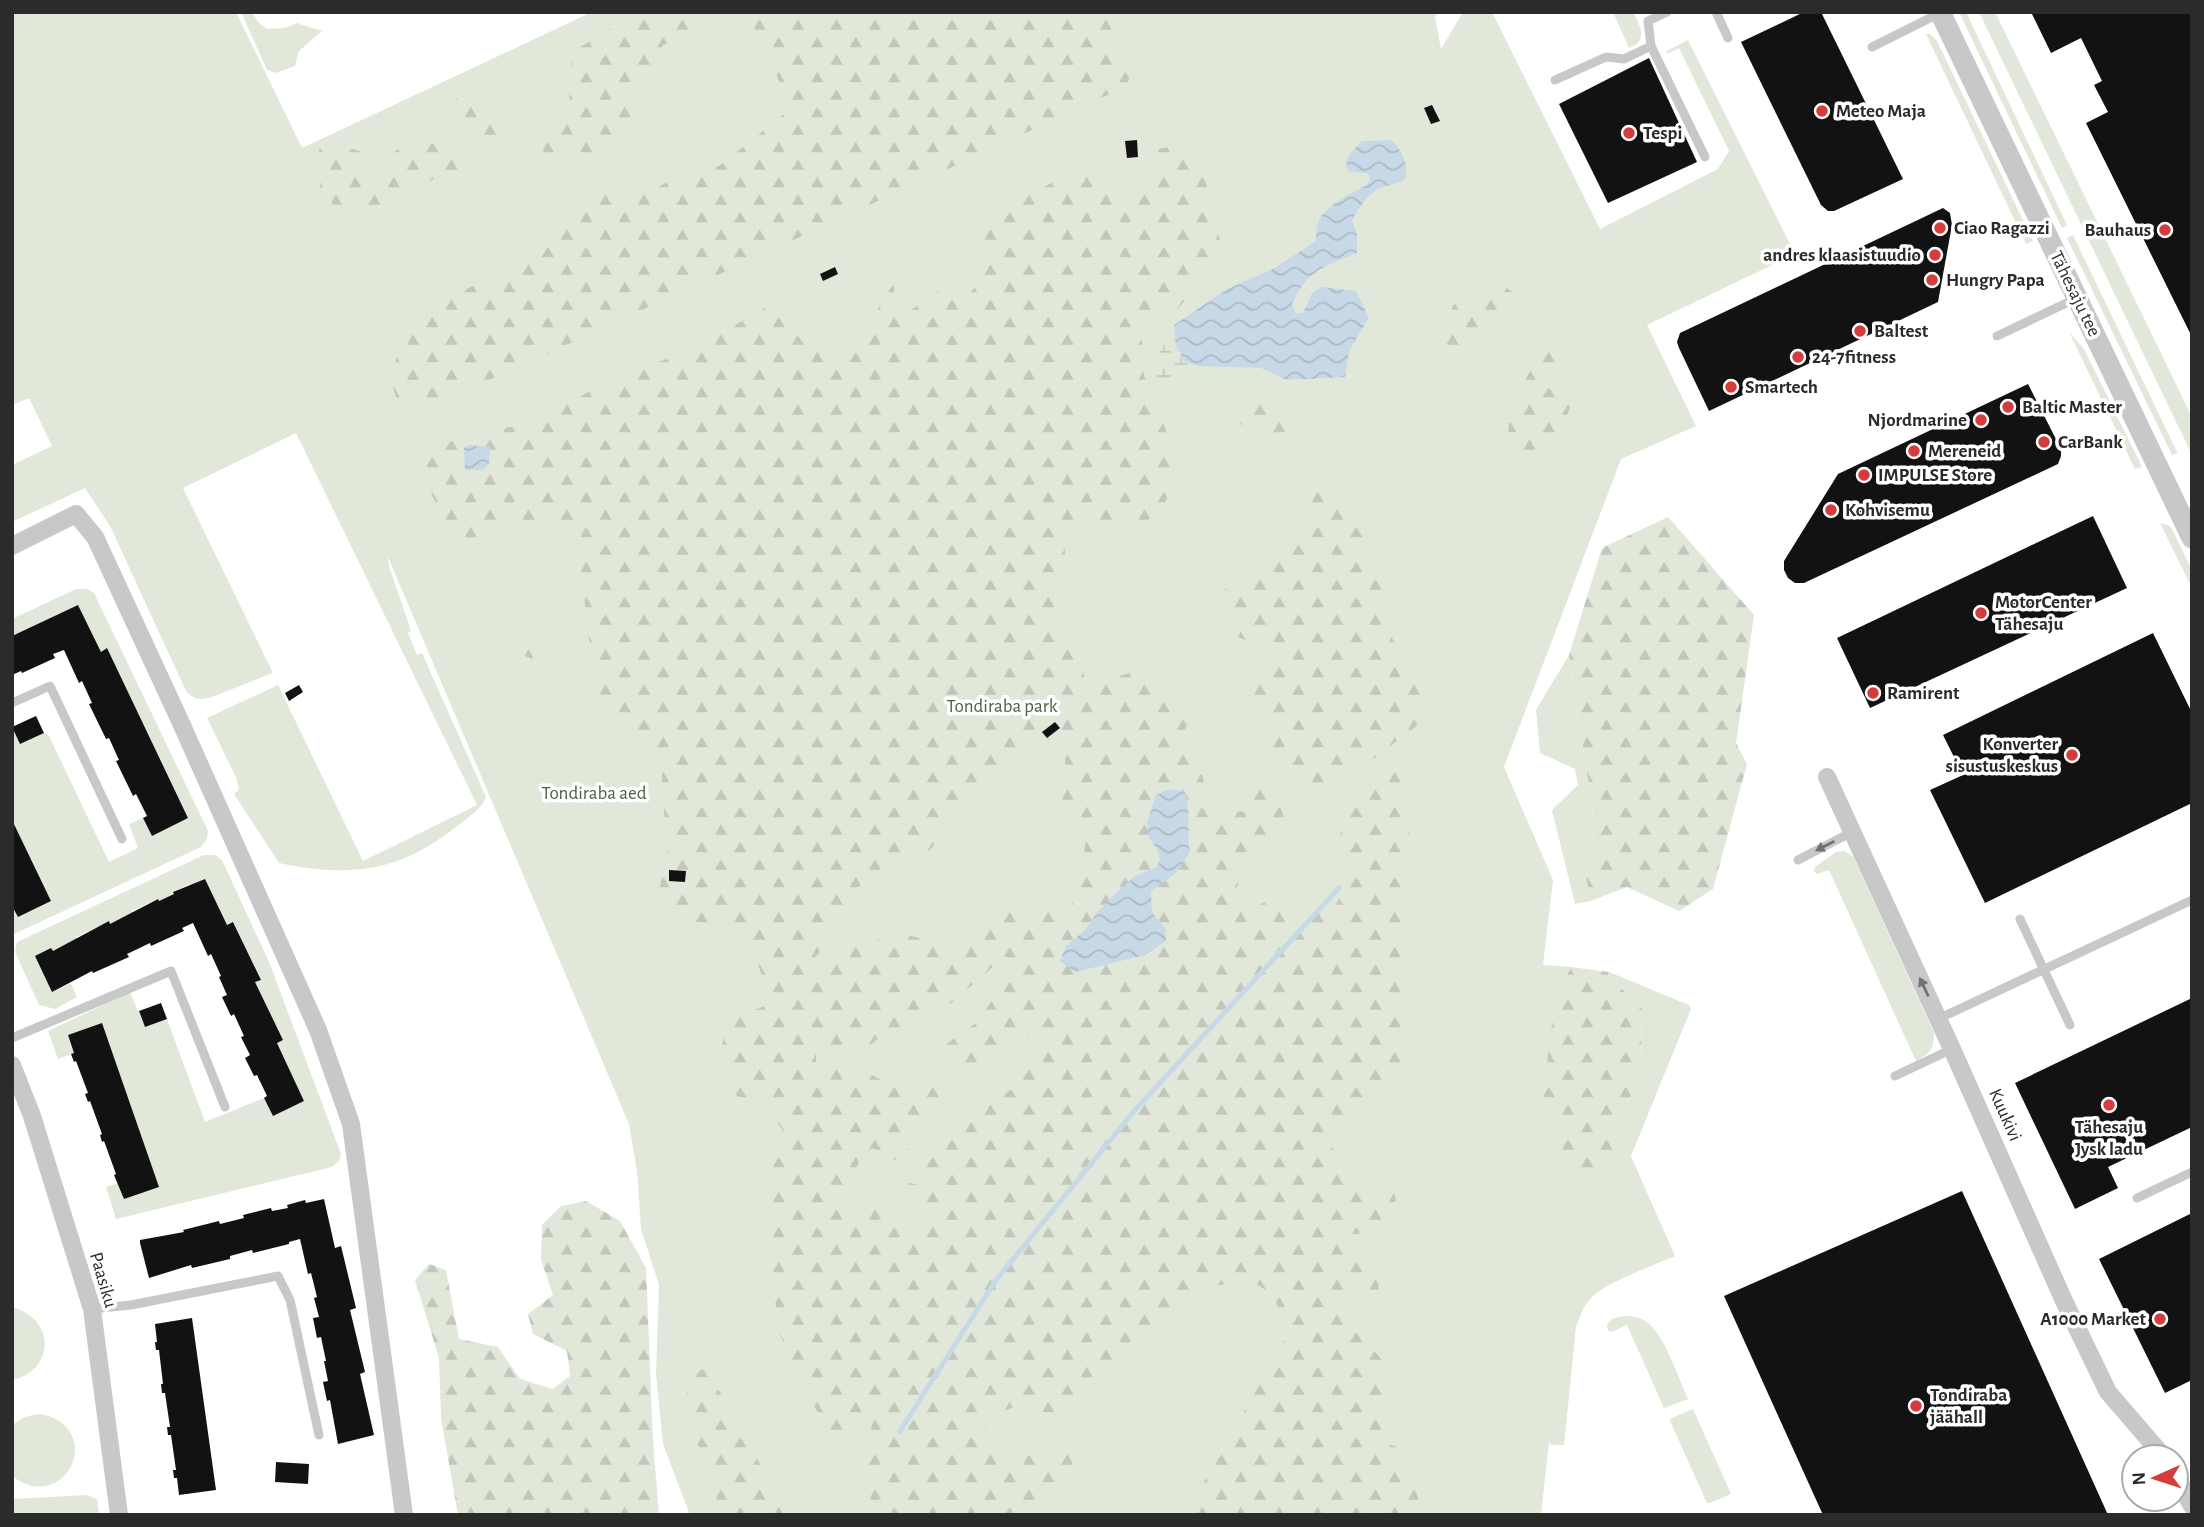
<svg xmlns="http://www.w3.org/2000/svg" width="2204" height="1527" font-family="'Alegreya Sans',sans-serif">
<defs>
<pattern id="forest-firs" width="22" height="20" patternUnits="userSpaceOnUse" patternTransform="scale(1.75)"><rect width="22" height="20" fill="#e1e8da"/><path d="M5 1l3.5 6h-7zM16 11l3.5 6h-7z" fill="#c1c7bb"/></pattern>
<pattern id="wetland-marsh" width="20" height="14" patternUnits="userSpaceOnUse" patternTransform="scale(1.75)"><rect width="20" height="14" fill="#e1e8da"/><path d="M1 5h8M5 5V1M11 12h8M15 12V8" fill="none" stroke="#c1c7bb"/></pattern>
<pattern id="water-waves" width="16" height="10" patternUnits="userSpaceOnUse" patternTransform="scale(1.75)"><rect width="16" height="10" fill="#c7d8e7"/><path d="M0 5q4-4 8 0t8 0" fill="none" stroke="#abbac6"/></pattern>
</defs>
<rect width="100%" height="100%" fill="#fff"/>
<g fill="#e1e8da">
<path d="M12 12H236L302 148 592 12H1438L1435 17 1441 49 1463 12H1492L1600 229 1718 169 1729 151 1679 48 1667 54V51L1688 40 1795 254 1647 325 1696 426 1621 459 1504 767 1553 880 1543 965 1571 967 1555 999 1623 1114 1641 1073 1642 1009 1608 975 1609 972 1689 1005 1691 1009 1631 1156 1675 1256C1653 1266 1606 1282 1591 1298 1583 1306 1580 1317 1576 1327L1564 1445H1551L1549 1442 1541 1515H690L663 1444 656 1374 659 1285 641 1229 637 1171 629 1124 388 557 389 566 411 631 408 633 417 655 422 653 486 797C482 809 466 819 456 827 446 834 436 842 425 848 380 875 329 874 279 863L234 794 239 789 236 777 207 718 278 685 363 861 477 805 296 433 183 488 273 673 209 698C198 700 194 699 186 691L110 526 85 488 12 522V465L52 446 29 398 12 405Z"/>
<path d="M241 12H252L258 22 267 29 284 28 297 23 322 31 299 51 295 66 275 73 267 70Z"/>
<path d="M1613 12H1633C1640 26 1649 41 1629 48Z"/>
<path d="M1959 12H1966L2067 225 2062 228Z"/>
<path d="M1979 12H1995L2192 417V455Z"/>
<path d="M1926 34H1930L1937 41 2033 241 2026 244Z"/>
<path d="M2073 235 2177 452V453L2172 455 2067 238Z"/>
<path d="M2069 332 2084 349 2142 467 2135 469Z"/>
<path d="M2160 523 2168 525 2172 529 2192 570V588Z"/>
<path d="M76 589H87L94 593 208 831 207 839 201 847 12 935V906L18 917 51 901 12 820V728L20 744 44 733 48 734 109 862 138 848 129 824 143 818 152 836 188 818 107 649 101 652 78 605 12 636V619Z"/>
<path d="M1569 655 1592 805 1594 847 1586 878 1591 901 1575 904 1552 810 1578 785 1575 769 1540 753 1536 710Z"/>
<path d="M1844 851 1853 856 1934 1033C1934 1049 1930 1054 1916 1061L1829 870 1817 874 1814 871 1815 867 1836 852Z"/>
<path d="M204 855H215L222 860 269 962 341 1154 339 1161 332 1167 116 1219 106 1187 119 1183 101 1024 68 1035 74 1053 58 1059 48 1031 130 992 145 1027 167 1019 205 1122 264 1098 273 1116 304 1101 277 1043 255 982 260 979 234 923 227 925 190 884 174 891V894L159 901 157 899 132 911 133 913 110 924 108 922 76 937 77 940 53 951 52 992 71 983 77 997 55 1009 39 1005 15 952 17 942Z"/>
<path d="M12 1307C55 1318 56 1370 12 1380Z"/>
<path d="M1623 1316C1632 1316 1641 1317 1649 1324 1665 1337 1679 1379 1688 1399L1664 1408 1627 1325 1612 1332 1608 1331 1607 1326C1610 1318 1615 1318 1623 1316Z"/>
<path d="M1693 1409 1731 1494 1710 1503H1707L1670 1421 1672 1418Z"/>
<path d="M42 1414C108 1431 63 1516 12 1476V1426C21 1417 30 1415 42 1414Z"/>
<path d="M87 1495 97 1499 99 1515H12V1499Z"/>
</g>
<g fill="url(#forest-firs)" fill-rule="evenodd">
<path d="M638 12H728L711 26 663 45 621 137 597 157 560 161 547 157 534 134 569 105 572 52Z"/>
<path d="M763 12H1104L1131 75 1125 87 501 375 418 407 398 402 390 379 409 319 513 265 599 189 646 194 683 173 719 166 792 108 753 25Z"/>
<path d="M462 90 487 100 512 130 504 143H481L454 115 452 105Z"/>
<path d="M420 138 464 157 461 171 434 179 385 203 346 215 320 194 319 149 343 146 362 152 364 170 380 179 395 151Z"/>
<path d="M1169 147 1204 175 1223 253 1173 315 1140 311 1144 376 1174 450 1175 485 1162 507 1142 526 1089 521 1066 535 1063 582 1054 619 1074 635 1087 687 1138 670 1186 705 1188 724 1176 746 1202 775 1212 810 1249 812 1255 783 1280 797 1285 827 1284 841 1257 852 1240 872 1233 908 1245 912 1282 894 1304 914 1333 909 1344 891 1340 821 1396 769 1410 804 1406 1004 1399 1076 1354 1111 1329 1138 1348 1185 1393 1188 1396 1200 1371 1233 1340 1235V1245L1382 1269 1377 1295 1342 1290 1339 1314 1390 1368 1379 1440 1404 1450 1423 1515H1185L1289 1332 1272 1294 1247 1278 1192 1293 1166 1324 1053 1415 1021 1404 991 1416 983 1434 995 1455 1036 1456 1064 1441 1076 1446 1069 1477 1024 1515H881L861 1484 873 1419 866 1414 850 1421 842 1434 834 1435 810 1401 778 1330 769 1235 772 1201 771 1158 787 1137 767 1107 737 1096 720 1056 727 1019 774 1003 741 925 683 921 662 905 659 891 668 849 662 794V753L623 722 591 708 603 687 590 649 581 570 589 544 564 521 518 525 470 541 454 537 425 482 428 457 456 438 508 427H541L563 406 603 384 697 347 773 303 808 349 863 354 886 285 894 286 895 314 908 312 938 291 967 297 980 281V224L1084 164 1104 191 1150 185 1157 149ZM1037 732 1066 749 1062 802 1087 826 1080 891 1066 912 1008 908 951 945 902 934 857 944 825 968 811 963 841 924 839 921 843 901 873 874 904 853 930 850 939 838 938 819 968 808 1031 744ZM1190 806 1187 832 1190 852 1176 873 1151 891 1152 912 1165 928 1066 946 1085 930 1096 914 1135 876 1156 867 1160 860 1157 849 1149 838ZM1005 956 1017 965 976 1023 941 1048 938 1067 960 1066 978 1071 999 1062 1022 1038 1059 1026 1065 1029 1039 1047 1018 1085 933 1143 919 1185 909 1183 883 1168 879 1172 880 1177 896 1186 923 1221C918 1238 901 1260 885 1268L879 1261 884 1252 908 1231 898 1209 868 1197 856 1205 850 1201C850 1178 854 1164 872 1148L915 1170 920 1161 908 1148 909 1136 946 1095 936 1078 897 1083 877 1078 854 1065 816 1064V1052L864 1050 879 1038 953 1002Z"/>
<path d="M1502 283 1514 294 1517 310 1503 317 1483 318 1481 324 1485 335 1482 341 1451 346 1445 344 1443 336 1453 305 1493 285Z"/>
<path d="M1545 346 1552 348 1557 360 1542 376V386L1563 393 1572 402 1554 450 1525 459 1510 452C1501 411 1526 380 1545 346Z"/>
<path d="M1234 399 1283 407 1293 425 1290 431 1278 434 1254 437 1236 419 1230 407Z"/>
<path d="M1327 481 1355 513 1377 581 1382 587 1377 611 1427 701 1428 717 1334 789 1312 784 1273 752 1255 697V683L1270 669 1267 650 1236 636 1220 593 1298 538 1318 482Z"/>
<path d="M1668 517 1754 615 1736 743 1747 764 1713 889 1679 911 1627 887 1591 901 1586 878 1594 847 1592 805 1569 655 1602 548Z"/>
<path d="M526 632 534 635 539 650 532 659 521 654 514 638Z"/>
<path d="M1571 967 1609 972 1608 975 1642 1009 1641 1073 1623 1114 1606 1170 1585 1177 1569 1166 1543 1095 1555 999Z"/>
<path d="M586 1201 620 1221 646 1268 653 1441 659 1515H458L441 1418 439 1358 415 1280 429 1264 446 1270 459 1339 498 1347 520 1379 553 1389 570 1376 567 1351 533 1334 528 1314 553 1295 541 1260 542 1225 561 1206Z"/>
<path d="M704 1369 735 1414 785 1515H720L712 1474 685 1419 689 1374Z"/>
</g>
<path fill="url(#wetland-marsh)" d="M1175 332 1176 345 1183 361 1197 366 1157 382 1151 379C1147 363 1165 345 1175 332Z"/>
<g fill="url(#water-waves)">
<path d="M1391 140C1402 149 1409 166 1405 179 1395 185 1387 185 1378 189 1366 196 1359 209 1352 220L1357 234V253C1324 267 1308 269 1292 304L1296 313H1303L1312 293 1322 287 1356 291 1369 318 1349 351 1345 377 1287 380 1261 368 1197 366 1184 361 1176 345 1174 325 1227 289 1273 269 1316 241C1316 235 1316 229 1318 223 1324 205 1352 194 1368 184L1370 177 1368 173 1349 172C1341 158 1353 151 1362 141Z"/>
<path d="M469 445 490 447 489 463 483 470H465L464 448Z"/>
<path d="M1169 789 1184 791C1192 812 1186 829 1190 852L1176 873 1151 891 1152 912 1165 928 1166 941 1145 955 1075 972 1060 961 1066 946 1085 930 1096 914 1114 895 1135 876 1157 867 1160 860 1157 849 1149 838 1147 822 1156 795Z"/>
</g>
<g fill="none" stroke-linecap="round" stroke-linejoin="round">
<path stroke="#c7d8e7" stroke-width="5" d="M900 1431 996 1280 1135 1110 1339 888"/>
</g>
<g fill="#121212">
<path d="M1804 12H1821L1903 179 1834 211H1828L1821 205 1741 42Z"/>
<path d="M2031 12H2192V337L2086 123 2108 112 2094 85 2102 81 2081 38 2051 53Z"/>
<path d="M1649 58 1697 162 1608 203 1559 104Z"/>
<path d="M1432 105 1440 121 1431 124 1424 108Z"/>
<path d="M1137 140 1138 157 1127 158 1125 141Z"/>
<path d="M1943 208 1950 213 1952 225 1938 302 1709 411 1679 348 1677 342 1680 333Z"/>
<path d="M835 267 838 274 823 281 820 274Z"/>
<path d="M2028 384 2061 449V456L2058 464 1804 583H1795L1788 578 1784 570V561L1838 474Z"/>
<path d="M2093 516 2127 588 1870 708 1837 638Z"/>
<path d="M78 605 101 652 107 648 188 818 152 836 143 818 147 816 136 794 133 796 116 761 119 760 109 738 106 739 89 704 92 703 82 681 79 683 64 650 53 654 55 658 22 673 21 671 12 675V636Z"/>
<path d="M2153 633 2192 713V803L1985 903 1930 790 1963 775 1943 735Z"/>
<path d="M299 685 303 692 289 701 285 693Z"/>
<path d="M36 716 44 733 20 744 12 727Z"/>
<path d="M1055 722 1060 728 1047 738 1042 732Z"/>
<path d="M12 820 51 901 18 917 12 906Z"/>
<path d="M669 870 686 871 685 882 669 881Z"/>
<path d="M205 879 227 925 233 922 261 980 255 982 283 1040 277 1043 304 1101 273 1116 264 1098 267 1096 257 1075 254 1076 245 1058 250 1055 241 1037 244 1036 234 1014 231 1016 222 997 227 995 219 977 221 976 211 954 208 956 193 923 182 928 184 931 151 946 150 943 127 954 129 957 93 973 92 971 52 992 35 956 51 948 53 951 109 921 110 924 158 899 159 901 174 894 173 892Z"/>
<path d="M2192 998V1127L2108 1167 2118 1188 2075 1209 2015 1083Z"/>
<path d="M161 1003 167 1019 145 1027 139 1011Z"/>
<path d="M102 1023 159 1187 124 1199 114 1175 116 1174 104 1141 102 1142 100 1135 102 1134 90 1101 88 1102 85 1094 88 1093 76 1061 74 1062 71 1054 74 1053 68 1035Z"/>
<path d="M1962 1191 2108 1515H1823L1724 1296Z"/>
<path d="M324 1199 335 1248 341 1246 356 1308 350 1310 365 1372 360 1374 374 1435 338 1444 330 1400 327 1401 323 1382 328 1381 324 1361H326L321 1337 317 1338 313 1318 319 1317 314 1298 317 1297 311 1273 308 1274 300 1239 289 1242V1244L253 1253 252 1250 230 1256V1259L192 1268 191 1265 149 1278 140 1243V1240L184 1232 183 1230 219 1221 220 1224 244 1218 243 1215 271 1208 272 1211 288 1208 287 1205 305 1200 306 1203Z"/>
<path d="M2192 1213V1380L2165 1393 2099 1259Z"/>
<path d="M192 1318 216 1490 179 1495 177 1478H174L173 1470H176L171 1435H168L167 1427H170L165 1393H162L161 1384H163L159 1350H156L155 1342H157L155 1324Z"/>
<path d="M276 1462 309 1464 308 1484 275 1482Z"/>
</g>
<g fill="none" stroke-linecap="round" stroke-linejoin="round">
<g stroke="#c8c8c8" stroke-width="9">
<path d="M1667 12 1648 21 1651 46 1705 157"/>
<path d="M1716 12 1728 38"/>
<path d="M1872 47 1940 13"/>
<path d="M1555 80 1606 57 1624 59 1651 46"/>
<path d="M1997 336 2077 298"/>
<path d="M12 703 50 686 122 839"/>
<path d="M1798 860 1852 832"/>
<path d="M2020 919 2070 1025"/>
<path d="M1938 1019 2192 900"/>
<path d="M12 1038 171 971 225 1107"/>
<path d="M1895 1076 1952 1049"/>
<path d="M2137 1198 2192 1172"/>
<path d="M92 1309 131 1305 278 1276 290 1300 319 1435"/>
</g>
<g stroke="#c8c8c8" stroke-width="18">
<path d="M12 546 76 514 95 537 181 723 318 1030 351 1124 404 1515"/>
<path d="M1827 777 1952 1049 2064 1301 2108 1392 2164 1457"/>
<path d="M12 1065 32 1116 92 1309 119 1515"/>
<path d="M2176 1476 2192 1506"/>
</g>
<path stroke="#c8c8c8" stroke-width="21" d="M1940 12 2192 538"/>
</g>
<defs><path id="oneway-solid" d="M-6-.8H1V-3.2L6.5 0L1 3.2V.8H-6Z" transform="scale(1.75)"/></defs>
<g fill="#727272">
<use href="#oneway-solid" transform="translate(1825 846) rotate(153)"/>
<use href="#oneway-solid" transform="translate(1924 987) rotate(-115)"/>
</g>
<g fill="#d43c3d" stroke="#fff" stroke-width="2.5">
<circle cx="1822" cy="111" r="7"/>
<circle cx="1629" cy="133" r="7"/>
<circle cx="1940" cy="228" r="7"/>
<circle cx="2165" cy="230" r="7"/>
<circle cx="1935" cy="255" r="7"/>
<circle cx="1932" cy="280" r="7"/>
<circle cx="1860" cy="331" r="7"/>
<circle cx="1798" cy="357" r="7"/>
<circle cx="1731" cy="387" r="7"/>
<circle cx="2008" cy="407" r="7"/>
<circle cx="1981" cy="420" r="7"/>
<circle cx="2044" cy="442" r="7"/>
<circle cx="1914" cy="451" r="7"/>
<circle cx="1864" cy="475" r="7"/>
<circle cx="1831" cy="510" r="7"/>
<circle cx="1981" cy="613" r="7"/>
<circle cx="1873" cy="693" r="7"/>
<circle cx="2072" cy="755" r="7"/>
<circle cx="2109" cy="1105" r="7"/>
<circle cx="2160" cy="1319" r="7"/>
<circle cx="1916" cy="1406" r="7"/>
</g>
<g text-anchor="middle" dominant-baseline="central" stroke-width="7" stroke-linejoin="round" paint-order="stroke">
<g font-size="19" font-weight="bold" fill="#2b2b2b" stroke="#fff" text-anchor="start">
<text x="1836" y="111">Meteo Maja</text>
<text x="1643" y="133">Tespi</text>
<text x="1954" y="228">Ciao Ragazzi</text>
<text x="2151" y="230" text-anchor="end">Bauhaus</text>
<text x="1921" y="255" text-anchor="end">andres klaasistuudio</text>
<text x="1946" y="280">Hungry Papa</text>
<text x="1874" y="331">Baltest</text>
<text x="1812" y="357">24-7fitness</text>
<text x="1745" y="387">Smartech</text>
<text x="2022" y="407">Baltic Master</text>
<text x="1967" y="420" text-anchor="end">Njordmarine</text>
<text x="2058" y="442">CarBank</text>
<text x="1928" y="451">Mereneid</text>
<text x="1878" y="475">IMPULSE Store</text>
<text x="1845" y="510">Kohvisemu</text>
<text x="1995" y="602">MotorCenter<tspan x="1995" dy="22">Tähesaju</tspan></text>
<text x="1887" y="693">Ramirent</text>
<text x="2058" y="744" text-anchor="end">Konverter<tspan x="2058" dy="22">sisustuskeskus</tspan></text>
<text x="2109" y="1127" text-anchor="middle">Tähesaju<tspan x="2109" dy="22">Jysk ladu</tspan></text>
<text x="2146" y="1319" text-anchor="end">A1000 Market</text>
<text x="1930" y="1395">Tondiraba<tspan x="1930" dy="22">jäähall</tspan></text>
</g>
<g font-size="19" fill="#2b2b2b" stroke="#fff">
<text transform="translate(2075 294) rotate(64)">Tähesaju tee</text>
<text transform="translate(2005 1115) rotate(66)">Kuukivi</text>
<text transform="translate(103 1280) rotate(74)">Paasiku</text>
</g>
<g font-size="19" fill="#4c623e" stroke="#fff">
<text x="1002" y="706">Tondiraba park</text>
<text x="594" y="793">Tondiraba aed</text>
</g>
</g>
<rect width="2204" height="1527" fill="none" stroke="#2b2b2b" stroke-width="28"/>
<g transform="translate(2155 1478) rotate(267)"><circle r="33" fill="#ffffff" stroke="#aaaaaa" stroke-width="2"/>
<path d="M0-5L12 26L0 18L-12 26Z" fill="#d43c3d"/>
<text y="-10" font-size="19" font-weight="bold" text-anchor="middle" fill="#2b2b2b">N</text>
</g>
</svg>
